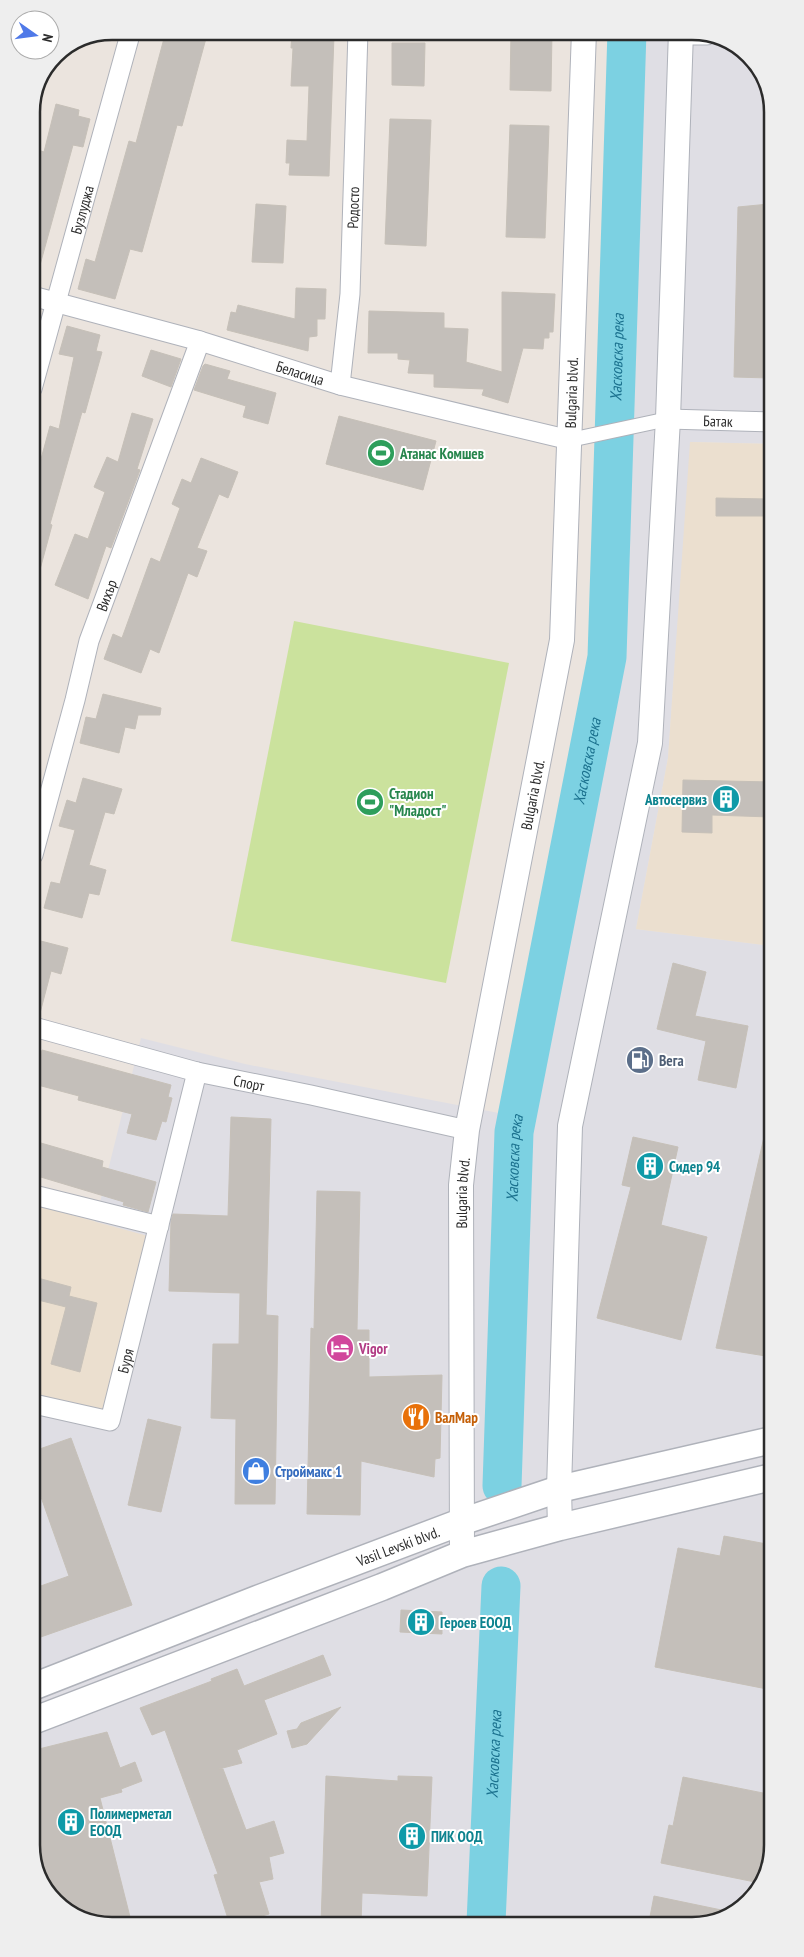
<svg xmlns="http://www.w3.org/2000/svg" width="804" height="1957" font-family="'PT Sans Narrow',sans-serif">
<rect width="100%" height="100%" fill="#ebe4de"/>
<path fill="#dfdee4" d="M644 31H697L741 48 769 87V444L691 442 668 758 636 929 771 946 773 1845 756 1894 717 1922 107 1926 63 1909 35 1870 34 1393 54 1387 141 1038 245 1064 509 1115 610 539 613 490 609 405 631 154Z"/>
<g fill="#ebdfcf">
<path d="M690 442 769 444 771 946 636 929 668 758Z"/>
<path d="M34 1205 148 1236 106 1415 34 1396Z"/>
</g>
<path fill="#cbe29d" d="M294 621 509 663 446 983 231 941Z"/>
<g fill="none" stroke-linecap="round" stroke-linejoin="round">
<g stroke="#7cd1e2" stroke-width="39">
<path id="s1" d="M502 1486 514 1132 607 657 627 31"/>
<path id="s2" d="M486 1923 501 1586"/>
</g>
</g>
<g fill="#c4bfba" stroke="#c6c0b8">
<path d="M166 31H208L182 126 177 125 142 252 130 249 115 299 78 289 86 259 95 262 129 141 136 143Z"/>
<path d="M292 31H309V34L334 35 329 176 289 175 290 163H286L287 140 307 141 309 86H291L293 48H291Z"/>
<path d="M511 31H552L551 91 510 90Z"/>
<path d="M392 43H425L424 86 392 85Z"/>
<path d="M56 104 79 110 78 116 90 119 83 147 73 145 37 276 32 275V148L44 152Z"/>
<path d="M390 119 431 120 426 246 385 244Z"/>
<path d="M510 125 549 126 545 238 506 237Z"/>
<path d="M256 204 286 206 283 263 252 262Z"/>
<path d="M769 204V378L734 377 738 207Z"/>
<path d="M296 288 326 289 325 319H317V336L309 337 308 351 227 330 231 312 236 313 238 305 295 319Z"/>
<path d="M502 292 555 294 553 332H549V338H544L543 349 523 348 508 403 482 395 484 389 434 387V374L408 373 410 360 398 359V353H368L369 311 444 313V328L468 329 466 362 502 372Z"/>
<path d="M67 326 100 335 96 351 102 352 85 413 82 412 50 524 52 525 38 577 32 576V492L50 426 59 429 74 357 59 354Z"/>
<path d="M151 350 181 359 171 387 142 376Z"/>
<path d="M205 364 230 371 227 379 276 393 268 424 243 417 246 406 194 390 203 366Z"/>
<path d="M132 413 153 419 137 469 140 470 111 548 106 546 88 599 55 585 75 534 88 539 105 492 94 487 107 457 118 462Z"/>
<path d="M339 416 436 441 423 490 326 464Z"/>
<path d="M201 458 238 472 228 498 219 494 197 548 207 551 197 577 188 573 159 653 150 649 141 673 104 659 113 634 122 638 151 558 160 562 180 508 172 504 182 479 191 483Z"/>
<path d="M716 498 770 499V516H716Z"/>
<path d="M103 694 161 708 160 715H138L135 729 125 727 119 753 80 743 86 717 96 719Z"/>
<path d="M83 778 122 789 114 814 105 812 89 865 106 870 99 895 89 893 82 918 44 908 51 882 60 884 75 830 59 826 67 800 76 803Z"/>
<path d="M683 780 770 782V817L712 815V833L682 832Z"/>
<path d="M33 939 68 948 61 974 51 971 39 1017 34 1016Z"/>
<path d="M673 963 706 972 695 1016 748 1026 736 1088 698 1080 706 1041 657 1029Z"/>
<path d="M42 1050 171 1085 168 1097 172 1098 166 1122 162 1121 156 1140 127 1133 132 1114 78 1100 79 1096 34 1084Z"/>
<path d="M231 1117 271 1119 266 1315 278 1316 275 1504H235L236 1419 211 1418 213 1344H239L240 1293 169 1291 171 1221 173 1214 228 1216Z"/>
<path d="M633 1137 678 1147 661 1225 707 1237 681 1340 597 1318 631 1187 622 1185Z"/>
<path d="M764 1137 771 1138 772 1357 716 1348Z"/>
<path d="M34 1141 103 1161 102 1167 156 1182 148 1212 123 1205 124 1202 34 1175Z"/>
<path d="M317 1191 360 1192 357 1330H369V1377L442 1375 440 1458 435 1459 434 1477 361 1461 360 1515 307 1514 311 1328 314 1329Z"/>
<path d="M34 1277 71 1287 69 1296 97 1303 80 1372 51 1364 66 1307 34 1299Z"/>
<path d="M148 1419 181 1427 161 1512 128 1505Z"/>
<path d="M71 1438 132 1605 35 1639V1588L69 1576 35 1480 34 1451Z"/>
<path d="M724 1536 772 1545V1690L655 1667 678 1548 720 1556Z"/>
<path d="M401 1610 442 1612V1634L400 1632Z"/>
<path d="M323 1655 331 1675 264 1700 277 1734 237 1750 242 1763 219 1769H223L246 1830 274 1821 284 1853 269 1857 273 1879 259 1882 269 1914 230 1925 214 1875 218 1874 165 1730 152 1735 140 1708 212 1681 211 1679 237 1669 244 1686Z"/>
<path d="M341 1707 307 1744 292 1748 287 1731 297 1729 301 1723Z"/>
<path d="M107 1732 120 1768 135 1762 142 1781 121 1789 122 1792 100 1798 130 1917 102 1924 63 1909 35 1870V1750Z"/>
<path d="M326 1776 398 1781V1776L432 1777 427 1896 362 1893 361 1924H321Z"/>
<path d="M683 1777 773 1795V1845L760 1883 661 1863 669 1825 673 1826Z"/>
<path d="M654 1896 731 1912 717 1922H649Z"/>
</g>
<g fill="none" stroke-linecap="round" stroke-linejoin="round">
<defs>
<path id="pedestrian" d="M570 440 668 419"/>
<g id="minor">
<path d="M681 35H707"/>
<path id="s3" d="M32 296 200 341 340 385 570 440"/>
<path id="s4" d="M340 385 350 294 358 31"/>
<path id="s5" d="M32 389 131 31"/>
<path id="s6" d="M668 419 769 422"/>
<path id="s7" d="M33 855 75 700 89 641 200 341"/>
<path id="s8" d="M34 1027 197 1072 311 1095 467 1130"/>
<path d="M34 1195 159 1226"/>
<path id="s9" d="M34 1404 110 1421 197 1072"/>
</g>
<g id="tertiary">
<path d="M560 1527 559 1489 570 1126 650 743 668 419 681 31"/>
<path id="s10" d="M462 1554 461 1185 467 1130 562 640 584 31"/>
</g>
<g id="secondary">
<path id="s11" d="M35 1686 257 1599 461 1522 559 1489 772 1440"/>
<path d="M35 1720 382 1587 462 1554 560 1527 772 1477"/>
</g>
</defs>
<use href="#pedestrian" stroke="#afb2ba" stroke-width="16"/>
<use href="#minor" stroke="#afb2ba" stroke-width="21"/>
<use href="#tertiary" stroke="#afb2ba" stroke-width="26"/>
<use href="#secondary" stroke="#afb2ba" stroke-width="29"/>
<use href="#pedestrian" stroke="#fff" stroke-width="14"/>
<use href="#minor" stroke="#fff" stroke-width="19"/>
<use href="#tertiary" stroke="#fff" stroke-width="24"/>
<use href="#secondary" stroke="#fff" stroke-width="26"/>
</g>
<defs>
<symbol id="stadium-disc" viewBox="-11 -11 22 22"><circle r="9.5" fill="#2e9e5b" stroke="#fff"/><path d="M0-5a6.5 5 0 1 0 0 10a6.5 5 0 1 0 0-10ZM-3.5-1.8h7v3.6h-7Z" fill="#fff"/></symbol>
<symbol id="building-disc" viewBox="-11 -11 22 22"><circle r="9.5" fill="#0f9aa8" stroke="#fff"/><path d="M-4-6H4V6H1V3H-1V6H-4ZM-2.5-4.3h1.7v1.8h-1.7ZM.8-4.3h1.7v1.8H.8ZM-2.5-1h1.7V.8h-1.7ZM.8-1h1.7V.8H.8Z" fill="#fff"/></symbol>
<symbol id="fuel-disc" viewBox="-11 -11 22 22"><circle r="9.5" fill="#5c6f8a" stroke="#fff"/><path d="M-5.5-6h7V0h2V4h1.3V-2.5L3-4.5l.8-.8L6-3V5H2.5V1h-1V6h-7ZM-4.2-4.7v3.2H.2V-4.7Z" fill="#fff"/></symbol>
<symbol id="hotel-disc" viewBox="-11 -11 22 22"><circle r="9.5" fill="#d1479c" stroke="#fff"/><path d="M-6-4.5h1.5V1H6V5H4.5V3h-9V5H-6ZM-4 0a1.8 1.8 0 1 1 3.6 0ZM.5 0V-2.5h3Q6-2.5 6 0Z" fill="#fff"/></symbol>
<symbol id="restaurant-disc" viewBox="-11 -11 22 22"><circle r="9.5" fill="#e8710a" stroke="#fff"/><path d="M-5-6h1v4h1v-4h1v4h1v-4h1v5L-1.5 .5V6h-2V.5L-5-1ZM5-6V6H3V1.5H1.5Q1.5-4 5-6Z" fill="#fff"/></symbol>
<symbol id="shop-disc" viewBox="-11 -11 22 22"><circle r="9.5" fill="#3f7fe0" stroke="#fff"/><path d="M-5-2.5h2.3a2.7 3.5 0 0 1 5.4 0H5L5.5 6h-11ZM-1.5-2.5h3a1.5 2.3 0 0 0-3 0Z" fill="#fff"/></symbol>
</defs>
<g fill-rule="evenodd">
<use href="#stadium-disc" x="365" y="437" width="32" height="32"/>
<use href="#building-disc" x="710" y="783" width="32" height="32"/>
<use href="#stadium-disc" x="354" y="786" width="32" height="32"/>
<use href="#fuel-disc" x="624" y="1044" width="32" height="32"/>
<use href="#building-disc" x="634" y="1150" width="32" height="32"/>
<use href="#hotel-disc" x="324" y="1332" width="32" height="32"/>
<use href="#restaurant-disc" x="400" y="1401" width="32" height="32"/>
<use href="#shop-disc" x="240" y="1455" width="32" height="32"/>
<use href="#building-disc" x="405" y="1606" width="32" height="32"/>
<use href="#building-disc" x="55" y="1806" width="32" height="32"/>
<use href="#building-disc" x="396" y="1820" width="32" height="32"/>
</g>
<g text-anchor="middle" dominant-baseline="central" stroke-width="4" stroke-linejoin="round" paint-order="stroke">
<g font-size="15" fill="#2b2b2b" stroke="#fff">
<text stroke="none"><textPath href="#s4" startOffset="178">Родосто</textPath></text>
<text stroke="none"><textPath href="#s5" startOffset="186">Бузлуджа</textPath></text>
<text stroke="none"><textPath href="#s3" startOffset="279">Беласица</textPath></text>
<text stroke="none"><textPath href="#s10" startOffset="1171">Bulgaria blvd.</textPath></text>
<text stroke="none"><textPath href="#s6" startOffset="50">Батак</textPath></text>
<text stroke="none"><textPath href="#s7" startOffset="270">Вихър</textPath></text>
<text stroke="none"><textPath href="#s10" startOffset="766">Bulgaria blvd.</textPath></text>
<text stroke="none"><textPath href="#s8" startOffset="222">Спорт</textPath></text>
<text stroke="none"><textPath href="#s10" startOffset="361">Bulgaria blvd.</textPath></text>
<text stroke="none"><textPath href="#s9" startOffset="140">Буря</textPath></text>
<text stroke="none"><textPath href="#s11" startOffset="389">Vasil Levski blvd.</textPath></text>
</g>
<g font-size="15" font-weight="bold" fill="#27864d" stroke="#fff" text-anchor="start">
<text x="400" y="453">Атанас Комшев</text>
<text x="389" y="793">Стадион<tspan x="389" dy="17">"Младост"</tspan></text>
</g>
<g font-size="15" font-weight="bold" fill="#0d838f" stroke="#fff" text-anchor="start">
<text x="707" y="799" text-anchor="end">Автосервиз</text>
<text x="669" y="1166">Сидер 94</text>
<text x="440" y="1622">Героев ЕООД</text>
<text x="90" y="1813">Полимерметал<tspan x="90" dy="17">ЕООД</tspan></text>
<text x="431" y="1836">ПИК ООД</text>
</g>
<g font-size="15" font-weight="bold" fill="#4e5e75" stroke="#fff" text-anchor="start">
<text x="659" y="1060">Вега</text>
</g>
<g font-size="15" font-weight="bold" fill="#b23c85" stroke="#fff" text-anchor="start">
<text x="359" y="1348">Vigor</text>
</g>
<g font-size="15" font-weight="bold" fill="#c56008" stroke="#fff" text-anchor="start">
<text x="435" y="1417">ВалМар</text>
</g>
<g font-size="15" font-weight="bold" fill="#366cbe" stroke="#fff" text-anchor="start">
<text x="275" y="1471">Строймакс 1</text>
</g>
<g font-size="16" font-style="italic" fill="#1b718e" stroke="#fff">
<text stroke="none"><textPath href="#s1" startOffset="1138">Хасковска река</textPath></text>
<text stroke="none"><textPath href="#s1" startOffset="732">Хасковска река</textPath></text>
<text stroke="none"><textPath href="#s1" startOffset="328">Хасковска река</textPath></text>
<text stroke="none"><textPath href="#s2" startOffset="169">Хасковска река</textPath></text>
</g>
</g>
<path d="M0 0H804V1957H0ZM112 40H692A72 72 0 0 1 764 112V1845A72 72 0 0 1 692 1917H112A72 72 0 0 1 40 1845V112A72 72 0 0 1 112 40Z" fill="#eee" fill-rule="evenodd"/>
<path fill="none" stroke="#2b2b2b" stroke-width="2.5" d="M112 40H692A72 72 0 0 1 764 112V1845A72 72 0 0 1 692 1917H112A72 72 0 0 1 40 1845V112A72 72 0 0 1 112 40Z"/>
<g transform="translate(35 35) rotate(104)"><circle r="24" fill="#ffffff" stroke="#aaaaaa"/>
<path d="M0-4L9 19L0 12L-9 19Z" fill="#4f79e8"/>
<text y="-8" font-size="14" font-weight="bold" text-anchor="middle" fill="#2b2b2b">N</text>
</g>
</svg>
